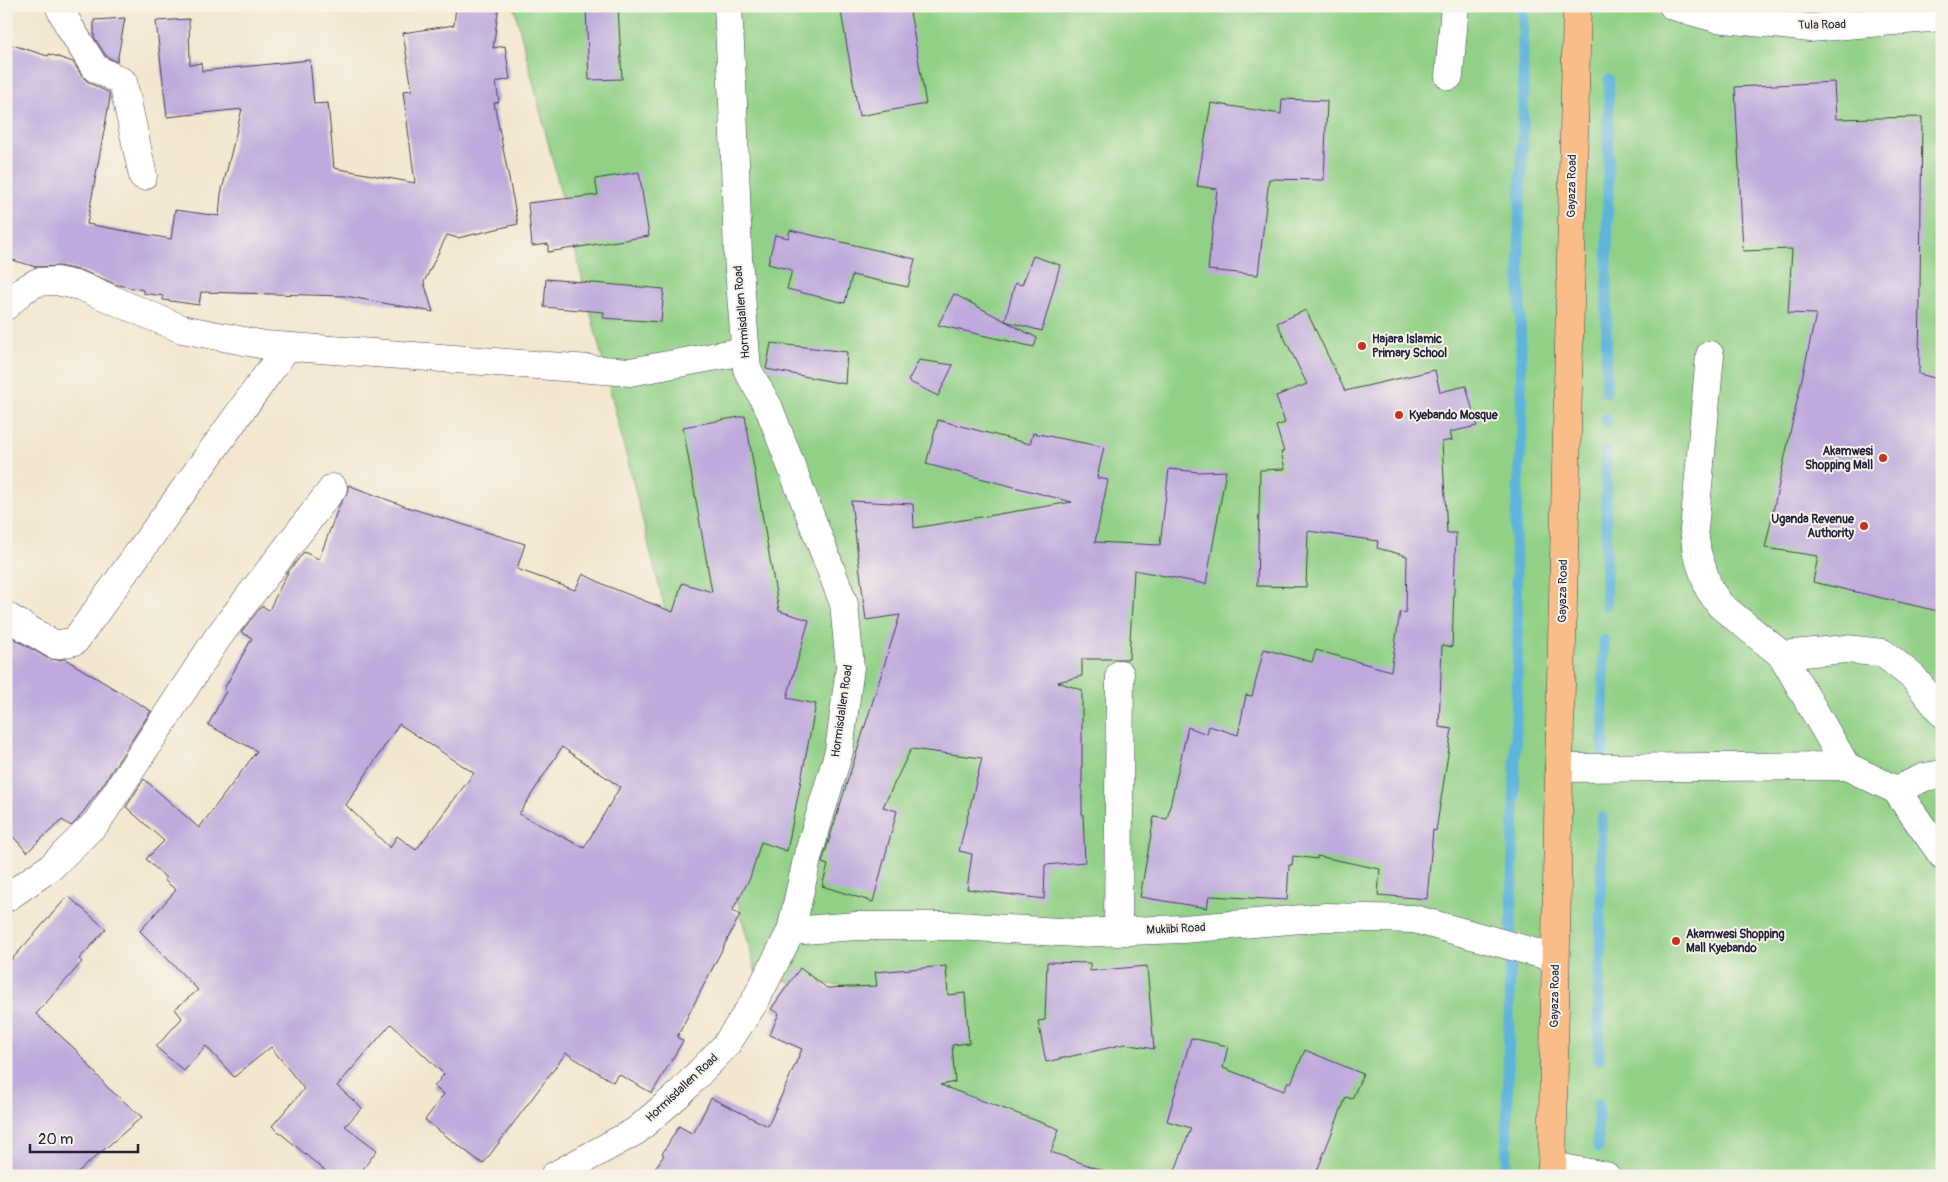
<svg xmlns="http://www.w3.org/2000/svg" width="1948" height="1182" font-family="Pangolin,sans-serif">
<rect width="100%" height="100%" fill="#f7f3e8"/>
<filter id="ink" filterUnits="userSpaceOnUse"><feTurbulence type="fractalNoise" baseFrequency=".02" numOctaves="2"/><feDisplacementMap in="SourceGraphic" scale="10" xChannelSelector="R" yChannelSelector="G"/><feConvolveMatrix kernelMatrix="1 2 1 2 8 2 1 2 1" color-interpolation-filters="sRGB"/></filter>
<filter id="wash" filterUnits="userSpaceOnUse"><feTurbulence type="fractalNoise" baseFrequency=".0096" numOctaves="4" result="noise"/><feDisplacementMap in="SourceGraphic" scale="20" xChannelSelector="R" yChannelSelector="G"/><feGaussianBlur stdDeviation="1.12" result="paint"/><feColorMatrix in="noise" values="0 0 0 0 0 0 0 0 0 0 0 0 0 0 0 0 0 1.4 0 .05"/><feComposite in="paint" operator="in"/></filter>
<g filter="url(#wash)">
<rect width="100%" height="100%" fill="#f3e6ce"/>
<path fill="#91d086" stroke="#5a7960" d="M514 6H1942V1176H949L931 1084 848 986 757 978Z"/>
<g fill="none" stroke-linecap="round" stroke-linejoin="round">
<g stroke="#5fb4db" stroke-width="11">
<path d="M1606 392 1609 80"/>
<path d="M1606 419 1607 421"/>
<path d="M1606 605V450"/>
<path d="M1603 751 1604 640"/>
<path d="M1601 904 1602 817"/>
<path d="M1600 913 1601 955"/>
<path d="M1511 940 1518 637 1515 533 1522 433 1519 227 1523 135V6"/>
<path d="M1599 1060V979L1600 963"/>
<path d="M1598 1148V1104"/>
<path d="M1506 1176 1510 968"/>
</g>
</g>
<g id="blocks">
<g fill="#beaadc" fill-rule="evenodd">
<path d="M456 6H499L493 48 505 46 510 79 496 82 499 102 494 103 518 224 458 238 447 235 424 282 433 312 345 296 201 292 199 305 163 300V296L143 293V290L118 285 83 271 59 266 36 267 6 258V43L48 56 49 54 73 62 82 76 88 82 109 93 110 98 87 224 171 239 175 210 219 216 221 194 242 109 167 117 156 21 189 19 190 65 201 63 202 71 310 60 314 104 328 103 334 168 415 183 403 91 412 90 403 33 454 25Z"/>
<path d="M586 6H618L622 79 589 80Z"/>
<path d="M840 6H909L926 104 859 116Z"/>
<path d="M125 18 117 62 106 56 94 37V20Z"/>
<path d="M1834 82 1836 119 1922 117 1919 374 1942 380V612L1813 582 1818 556 1765 548 1816 314 1788 313 1792 249 1743 251 1735 87Z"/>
<path d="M1282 99 1327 101 1324 180 1269 179 1258 275 1208 270 1217 189 1197 186 1211 103 1281 114Z"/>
<path d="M639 172 649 236 548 252V244L532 246 528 203 598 195 595 179Z"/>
<path d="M790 230 915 259 908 287 852 275 845 303 787 289 792 270 768 264 775 235 788 238Z"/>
<path d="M1033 256 1060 265 1042 331 1005 321 1015 283 1022 285Z"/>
<path d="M546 279 664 289 661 322 603 318 604 312 544 307Z"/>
<path d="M954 294 1037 338 1034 347 938 325Z"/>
<path d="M1306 310 1345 391 1435 370 1440 392 1466 386 1477 426 1450 432 1452 440 1442 442 1447 533H1456L1452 647 1442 645 1439 727 1452 729 1436 831 1433 830 1427 899 1378 895 1380 869 1317 856V859L1293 856 1292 865H1289L1287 900 1209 896 1207 908 1140 897 1154 817 1167 819 1188 727 1207 734 1209 726 1238 735 1246 695 1252 696 1264 649 1312 662 1316 650 1391 671 1400 612 1406 613 1407 556 1377 548 1378 541 1308 531 1306 587 1257 586 1260 470 1285 469 1281 452H1284L1276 426 1285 423 1276 396 1307 384 1277 323Z"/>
<path d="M771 343 847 352 845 384 766 369Z"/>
<path d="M919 360 953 365 938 396 908 381Z"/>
<path d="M745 416 779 611 809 620 787 698 816 704 787 851 761 842 750 878 732 911 740 915 677 1037 683 1041 652 1093 618 1074 613 1082 566 1053 483 1164 425 1120 444 1094 434 1087 444 1074 391 1024 337 1086 362 1108 345 1126 377 1150 358 1176H331L272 1126 304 1089 271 1047 234 1077 206 1046 184 1071 156 1047 182 1018 175 1009 198 990 140 931 176 890 164 880 166 878 146 859 164 841 126 807 144 779 199 828 257 751 208 725 226 691 224 689 252 638 241 632 262 606 269 610 288 572 304 552 319 559 339 506 348 491V485L407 507 525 544 517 569 575 590 583 574 607 586 673 612 682 583 712 592 683 427ZM399 724 474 773 416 850 397 836 390 848 346 805ZM562 747 620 787 584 848 519 814Z"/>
<path d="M938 420 1030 444 1033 433 1104 447 1097 478 1108 480 1095 542 1160 545 1169 469 1199 472 1226 471 1206 584 1134 570 1129 659H1082V676L1058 682 1082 690V814H1083L1085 862 1045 865 1044 899 967 889 972 854 959 851 982 758 911 749 883 807 897 811 873 902 822 886 828 865 822 863 823 859 900 615 866 620 851 501 913 504 914 528 1072 502 926 464Z"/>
<path d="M6 634 47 658 57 660 65 659 151 711 102 786 78 819 71 826 62 820 27 852 6 829Z"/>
<path d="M68 896 106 929 79 959 82 962 36 1014 75 1049 107 1087 142 1117 73 1176H6V966Z"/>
<path d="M1047 962 1090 963V971L1147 966 1154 1049 1125 1044 1046 1062 1038 1021 1045 1020Z"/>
<path d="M946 966 948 995 965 993 969 1043 952 1045 955 1082 940 1085 1059 1129 1051 1152 1107 1172 1106 1176H650L664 1155 662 1154 679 1126 693 1134 711 1098 768 1126 802 1049 770 1035 779 1013 771 1009 800 968 827 988 877 986 875 972Z"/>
<path d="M1191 1038 1228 1046 1223 1068 1284 1091 1288 1081 1291 1083 1305 1050 1363 1074 1352 1099 1346 1097 1315 1176H1173L1191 1128 1167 1121Z"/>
</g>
</g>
</g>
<g filter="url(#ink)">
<use href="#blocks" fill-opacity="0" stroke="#413f51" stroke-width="1"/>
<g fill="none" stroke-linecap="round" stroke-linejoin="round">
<defs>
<g id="minor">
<path d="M59 6 69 26 95 68 123 82 143 176"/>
<path d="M1673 6 1716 18 1810 28 1942 17"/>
<path d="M1449 76 1455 6"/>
<path d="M6 306 23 290 38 282 56 281 80 286 182 329 265 345 630 372 745 351"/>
<path d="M1710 355 1694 530 1697 553 1709 589 1720 605 1782 655 1846 766"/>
<path d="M6 616 55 645 75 641 287 347"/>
<path d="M1782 655 1846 649 1883 653 1913 677 1942 713"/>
<path d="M1559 768 1846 766 1896 790 1942 855"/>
<path d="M1896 790 1925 777 1942 774"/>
<path d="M6 898 51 867 97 822 218 637 333 488"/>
<path d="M791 931 856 926H957L1076 933 1183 929 1326 917 1414 919 1555 958"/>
<path d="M1118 932 1120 674"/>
<path d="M1552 1166 1606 1176"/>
<path d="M554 1176 636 1131 680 1093 726 1045 755 1001 791 931 808 855 839 751 850 667 844 604 769 408 747 369 738 257 733 103 728 6"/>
</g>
<path id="major" d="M1552 1176 1559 768 1577 6"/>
</defs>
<use href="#minor" stroke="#413f51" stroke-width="29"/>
<use href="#major" stroke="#413f51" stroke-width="29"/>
<use href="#minor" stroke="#fff" stroke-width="28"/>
<use href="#major" stroke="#f8bd89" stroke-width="28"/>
</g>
</g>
<g fill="#c8321e" stroke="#f7f3e8" stroke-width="2">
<circle cx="1362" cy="346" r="5"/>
<circle cx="1399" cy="415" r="5"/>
<circle cx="1883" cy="458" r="5"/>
<circle cx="1864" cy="526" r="5"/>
<circle cx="1676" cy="941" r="5"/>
</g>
<g text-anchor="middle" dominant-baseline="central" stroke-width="4" stroke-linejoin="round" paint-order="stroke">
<g font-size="12" fill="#22223b" stroke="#f7f3e8">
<text transform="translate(1822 25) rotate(-1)">Tula Road</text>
<text transform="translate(1572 186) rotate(-89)">Gayaza Road</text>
<text transform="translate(742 312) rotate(-95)">Hormisdallen Road</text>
<text transform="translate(1563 591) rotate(-89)">Gayaza Road</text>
<text transform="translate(842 711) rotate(-82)">Hormisdallen Road</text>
<text transform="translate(1176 929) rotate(-3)">Mukiibi Road</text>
<text transform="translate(1555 996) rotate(-89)">Gayaza Road</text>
<text transform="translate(682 1088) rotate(-43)">Hormisdallen Road</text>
</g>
<g font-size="12" font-weight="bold" fill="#22223b" stroke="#f7f3e8" text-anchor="start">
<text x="1372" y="339">Hajara Islamic<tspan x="1372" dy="14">Primary School</tspan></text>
<text x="1409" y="415">Kyebando Mosque</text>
<text x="1873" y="451" text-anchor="end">Akamwesi<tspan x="1873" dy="14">Shopping Mall</tspan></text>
<text x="1854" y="519" text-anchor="end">Uganda Revenue<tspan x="1854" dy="14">Authority</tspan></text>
<text x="1686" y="934">Akamwesi Shopping<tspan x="1686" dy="14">Mall Kyebando</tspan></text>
</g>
</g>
<rect width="1948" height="1182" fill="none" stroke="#f7f3e8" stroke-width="25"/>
<path d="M30 1144v8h108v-8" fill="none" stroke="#22223b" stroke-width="2.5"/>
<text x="38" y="1144" font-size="15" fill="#22223b" stroke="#f7f3e8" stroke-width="4" paint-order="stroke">20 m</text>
</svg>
